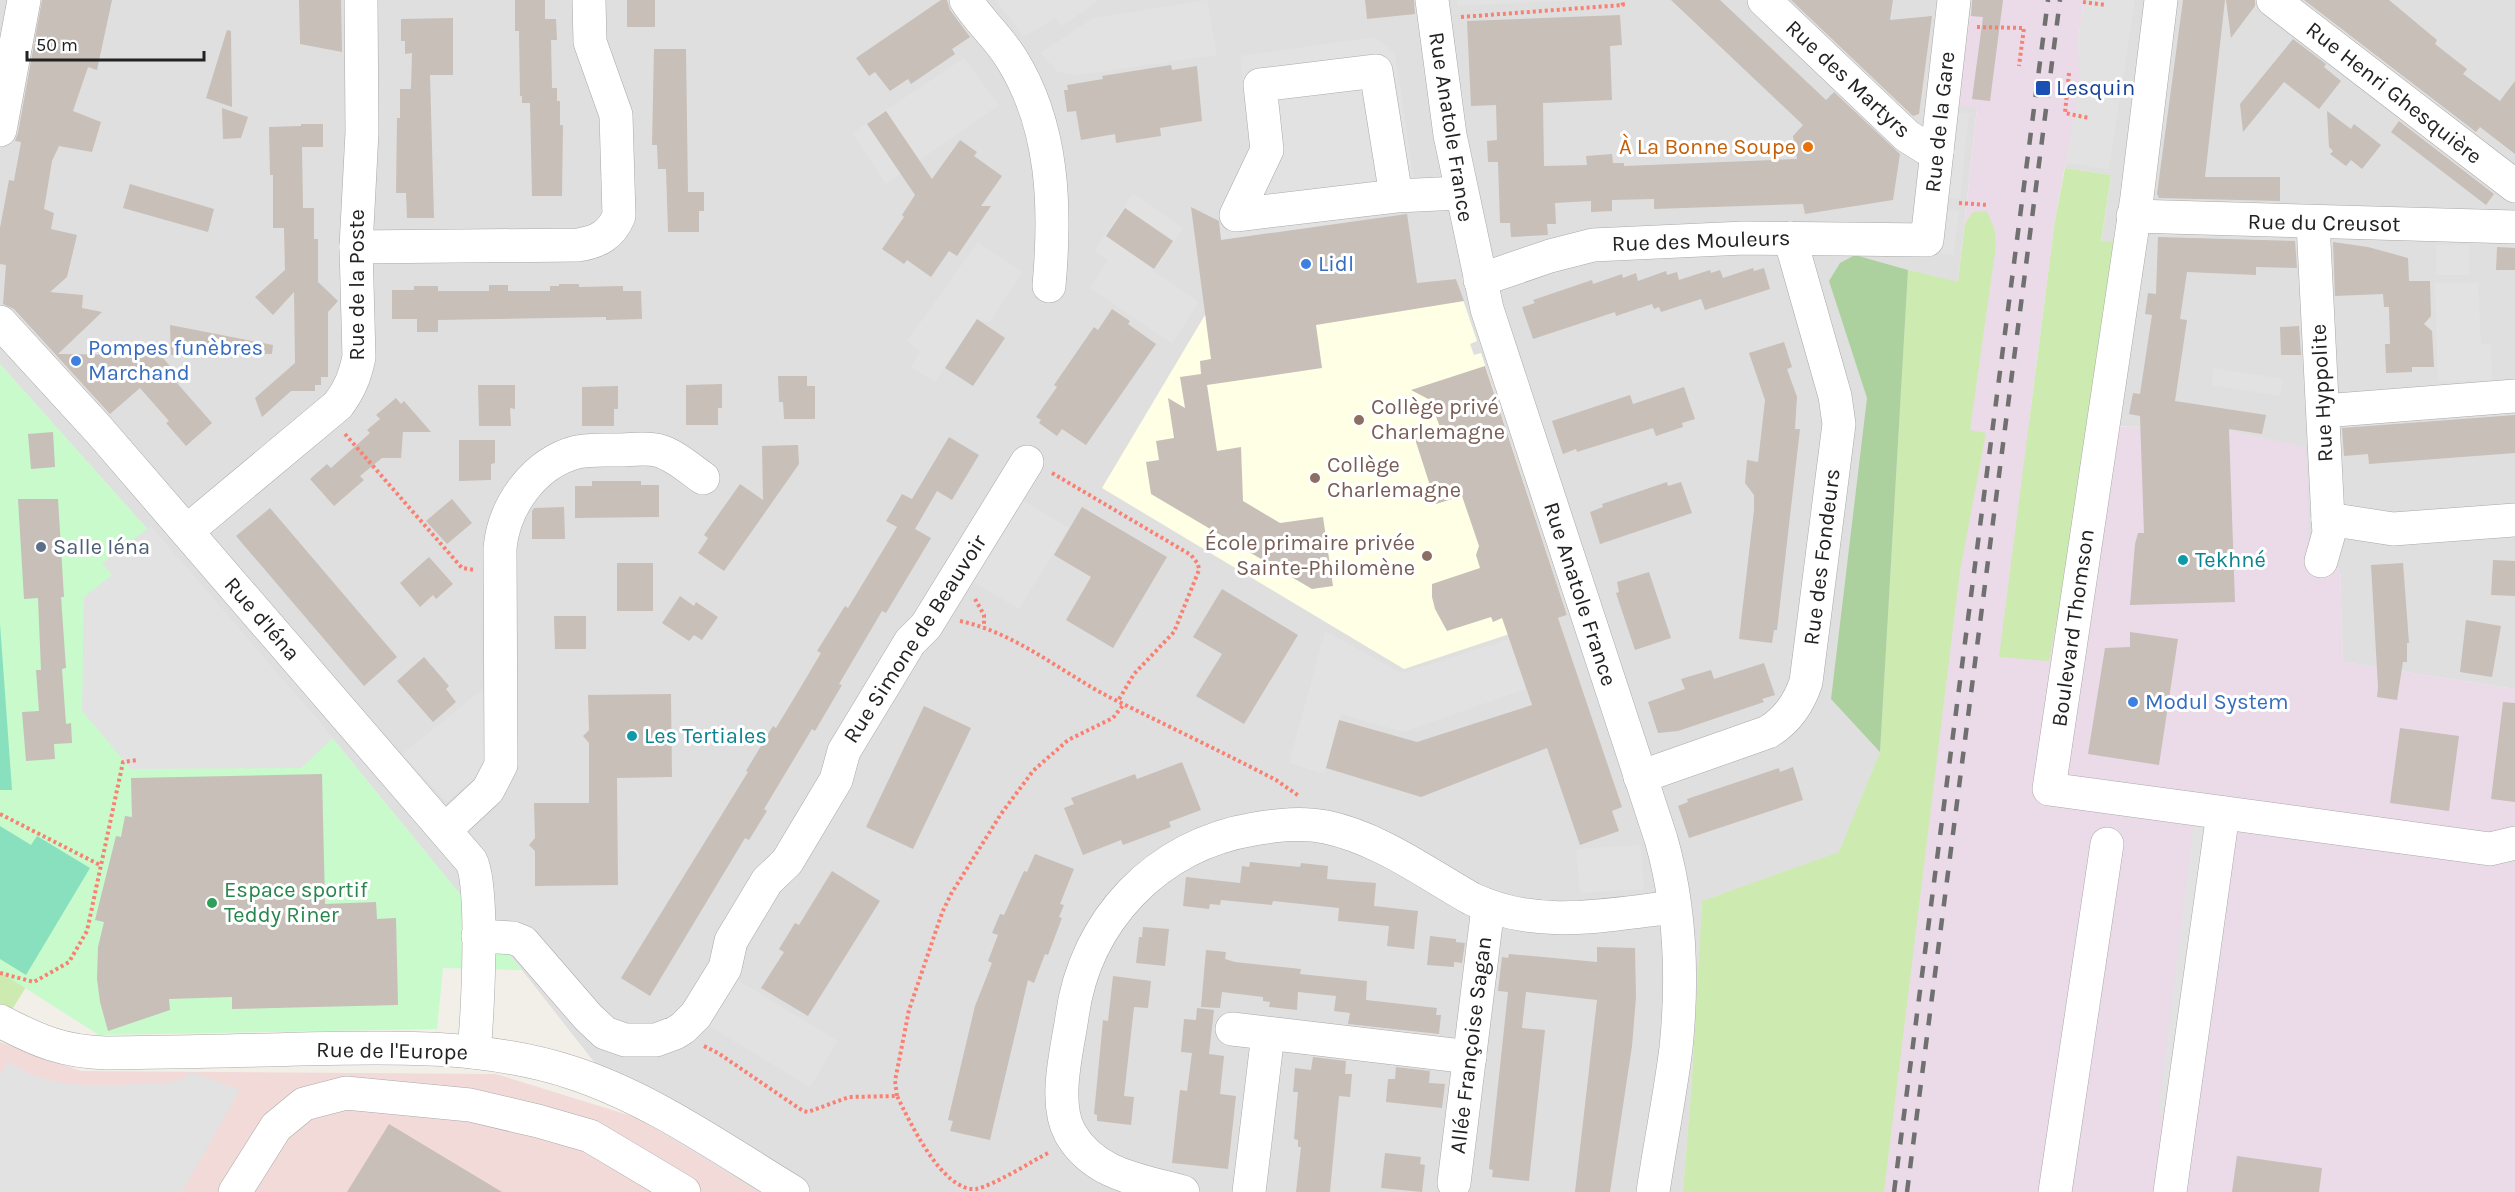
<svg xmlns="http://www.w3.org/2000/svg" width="2515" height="1192" font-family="Karla,sans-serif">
<rect width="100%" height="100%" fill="#f2efe9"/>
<g fill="#e0dfdf">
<path d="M0 0H1972L1958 104 1977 107 1958 282 1880 752 1839 853 1702 901 1692 1079 1683 1192H759L638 1118 522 970 316 718 0 364Z"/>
<path d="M2084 0H2515V689L2343 662 2340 569 2309 561 2230 431 2093 425 2116 242H2101L2111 175 2065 168Z"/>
</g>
<path fill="#f2dad9" d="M0 1042 81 1071 496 1074 638 1118 759 1192H0Z"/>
<path fill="#ebdbe8" d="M1972 0H2084L2078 41 2080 84 2055 220 2029 423 2230 431 2306 447 2309 561 2340 569 2343 662 2515 689V1192H1683L1692 1079 1702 901 1839 853 1880 752 1958 282 1977 108 1958 105Z"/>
<path fill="#ffffe5" d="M1456 279 1477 341 1470 344 1474 355 1481 353 1567 615 1404 669 1102 488 1205 315Z"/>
<g fill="#cdebb0">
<path d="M2065 168 2111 175 2101 241 2116 242 2093 425 2049 661 1999 657 2055 220Z"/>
<path d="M1987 211 1995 231 1996 245 1970 430 1986 433 1960 571 1884 1192H1683L1692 1079 1702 901 1839 852 1880 752 1908 270 1958 282 1965 223 1973 212Z"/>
<path d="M0 972 26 987 0 1029Z"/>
</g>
<path fill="#add19e" d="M1855 255 1908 270 1880 752 1831 699 1867 398 1829 281 1840 263Z"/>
<path fill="#c8facc" d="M0 364 316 718 522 970 443 968 437 1029 99 1035 0 972Z"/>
<g fill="#88e0be">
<path d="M0 624 12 790H0Z"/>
<path d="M0 826 31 845 37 836 90 868 26 975 0 959Z"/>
</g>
<g fill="#e2e2e2">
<path d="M996 0H1097L1098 1 1062 26 1055 18 1024 37Z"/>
<path d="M1207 0 1217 55 1077 75 1058 72 1040 53 1093 18Z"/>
<path d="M1457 0H1584L1457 6Z"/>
<path d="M2084 0H2135L2109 169 2065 163 2080 84 2078 41Z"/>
<path d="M1375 37 1395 53 1417 200 1352 212 1353 221 1221 240 1219 221 1251 158 1240 56Z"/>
<path d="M964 58 999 105 886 184 852 133Z"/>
<path d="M1952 112 1969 113 1960 199 1943 197Z"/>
<path d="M1133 193 1183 228 1154 271 1199 302 1172 344 1090 288 1108 260 1094 251Z"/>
<path d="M1941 209 1959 211 1954 255 1937 253Z"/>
<path d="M978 242 1022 272 990 322 977 320 935 382 910 367 920 352 907 341Z"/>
<rect x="2436" y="245" width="33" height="30"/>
<path d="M2478 282 2481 344 2491 345 2492 380 2438 382 2435 283Z"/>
<path d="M2214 368 2283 379 2280 396 2211 385Z"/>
<path d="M1019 498 1069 528 1019 609 970 580Z"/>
<path d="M151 526 333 738 301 768 131 769 82 711 84 597 112 575 102 563Z"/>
<path d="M1325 631 1402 673 1509 639 1526 689 1403 732 1341 714 1324 774 1289 763Z"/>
<path d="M483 689 488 766 447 802 402 754Z"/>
<path d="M2194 823 2205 825 2170 1117 2158 1114Z"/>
<path d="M1641 845 1644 889 1580 893 1576 849Z"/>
<path d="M737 980 838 1041 810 1087 709 1026Z"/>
<path d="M8 1062 34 1076 58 1082 91 1086 168 1083 184 1078 191 1072 240 1090 182 1192H0V1075Z"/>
</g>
<g fill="#c7bfb8">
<path d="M42 0H112L97 70 88 67 73 111 101 122 92 152 59 146 52 161 44 209 54 213 51 229 77 235 67 277 50 292 83 295 82 308 102 312 58 354 132 355V344H151L181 379 177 383 212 423 186 446 166 423 169 421 140 388 110 414 14 309 3 304 6 265 0 264V228L9 180 14 181 21 142 15 141 18 133Z"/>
<path d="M299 0H341L342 52 300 44Z"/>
<path d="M515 0H545V19H556L557 40H551L552 88H557V101H560V125H563L562 196H532L530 103H522V96H520L519 31H515Z"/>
<rect x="627" y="0" width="28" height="27"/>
<path d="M941 0H947L950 10 970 37 952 49 955 54 911 84 908 79 890 91 875 72 869 76 856 58Z"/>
<path d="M1365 0H1414L1415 14 1367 19Z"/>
<path d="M1671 0H1720L1826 100 1834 92 1900 154 1893 200 1805 214 1803 204 1654 209V199L1612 200V211L1591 212V201L1555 203 1556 224H1547L1548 235 1511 237 1510 223H1500L1498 162H1488L1487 141 1497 140 1496 105 1471 106 1467 21 1620 15 1622 45 1610 46 1612 100 1543 103 1544 166 1587 165 1586 156 1612 154 1613 163H1624V166L1797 159 1793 136 1803 125Z"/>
<path d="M1791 0H1893L1890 20 1932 16 1919 114 1913 116Z"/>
<path d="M1972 0H2003L1990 101 1972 99 1983 17 1971 16Z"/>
<path d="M2183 0H2225L2205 177H2280V201L2159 198 2157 194Z"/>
<path d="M2226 0H2255V6L2231 38Z"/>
<path d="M2304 0H2389L2437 40 2435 44 2467 69 2463 74 2500 101 2515 81V154L2480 127 2476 132Z"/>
<path d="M453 18V75H430L434 218H407L406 193H396L397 118H400V89H411L412 53 405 54V41H401V19Z"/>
<path d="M227 30 231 31 232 107 206 98Z"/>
<path d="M2293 39 2326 64 2324 67 2341 81 2319 109 2284 82 2243 132 2240 104Z"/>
<path d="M654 49H686L688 192H704V211H699V232H668L666 169H658L657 145H652Z"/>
<path d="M1171 65 1172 70 1197 66 1202 121 1160 128 1161 136 1128 141 1116 143 1115 134 1081 140 1076 111 1067 112 1064 90H1068L1067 85 1103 79 1102 76Z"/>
<path d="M222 108 248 117 241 138 223 139Z"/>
<path d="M886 111 932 179 960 140 977 152 974 156 1002 176 981 206H991L957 256 949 251 931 277 907 260 904 264 882 249 904 217 902 215 915 195 867 124Z"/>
<path d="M2327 111 2351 129 2354 124 2381 145 2362 169 2351 160 2346 166 2330 154 2333 151 2329 147Z"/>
<path d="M2399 121 2494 194 2486 205 2391 132Z"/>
<path d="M301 124H323V147H302L303 208H314V239H318V282L338 301 328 312V377H321V385H315V391H291L262 417 255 398 295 363 294 292 273 315 255 297 285 270 284 228H273V175H270L269 127 301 126Z"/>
<path d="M130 184 214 209 208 232 123 208Z"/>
<path d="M1191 207 1219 221 1221 240 1407 214 1417 283 1456 279 1464 301 1316 325 1322 368 1207 385 1217 451 1241 447 1243 501 1280 523 1323 517 1333 586 1312 589 1151 494 1146 462 1159 460 1156 441 1174 438 1168 398 1185 408 1180 377 1201 374 1200 361 1211 359Z"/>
<path d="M1125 208 1173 241 1154 269 1106 236Z"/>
<path d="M2158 237 2295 241 2297 268 2256 267V275L2187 272 2180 319 2187 320 2175 401 2266 415 2262 434 2229 429 2235 602 2130 605 2135 544 2138 533H2144L2140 416 2129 414 2133 393 2140 394 2143 374 2152 315 2145 314 2148 293 2156 294Z"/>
<path d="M2333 242 2368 247 2408 258 2409 281H2430L2431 316 2424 324 2432 331 2434 367H2412V372L2386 373 2385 344H2390L2389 307H2384L2383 294 2335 296Z"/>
<path d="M2497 247 2515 248V270H2496Z"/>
<path d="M1753 268 1754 271 1764 268 1770 289 1705 310 1701 299 1661 312 1659 307 1654 309 1652 304 1616 316 1615 312 1533 339 1522 307 1535 303 1533 300 1592 280 1593 284 1622 274 1623 278 1636 273 1638 281 1666 271 1667 275 1677 272 1679 280 1710 270 1711 273 1720 270 1723 278Z"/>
<path d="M559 284H579V287L623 286V291H641L642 319 606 320V317L438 320V332H417V319H392V290H414V286H438V291H489V285H508V291H550V286H559Z"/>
<path d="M1112 309 1130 321 1128 324 1156 344 1086 445 1062 429 1057 436 1039 423 1041 420 1036 417 1057 387 1054 385 1094 327 1098 330Z"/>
<path d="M977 319 1005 338 973 386 945 368Z"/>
<path d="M170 325 273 345 272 354 171 355Z"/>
<path d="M2299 326 2301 355H2281L2280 327Z"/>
<path d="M1784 342 1792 367 1787 369 1797 397 1795 429H1800L1777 630H1774L1772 643 1739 639 1754 510V495L1745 483 1747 460 1758 462 1765 400 1749 353Z"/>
<path d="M1485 366 1567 615 1558 618 1622 807 1612 811 1619 831 1580 845 1547 748 1421 797 1326 768 1339 720 1417 742 1532 705 1502 618 1493 622 1491 617 1447 631 1435 609 1432 597V584L1480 568 1476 555 1479 546 1462 496 1436 504 1415 439 1441 430 1430 400 1411 390Z"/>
<path d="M778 376H807V386H815V419H784L783 402H779Z"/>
<path d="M722 384V408H718V425H686V385Z"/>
<path d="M478 385H515V409L510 408 511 426H479Z"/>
<path d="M618 386V409H614V426H582V387Z"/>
<path d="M1684 387 1695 419 1682 423 1683 427 1656 436 1653 428 1577 452 1576 449 1563 454 1552 421 1630 395 1633 404Z"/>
<path d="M396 398 401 404 404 401 431 432H403L401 458H382L360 476 364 480 334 506 310 479 327 464 331 468 370 433 367 430 380 419 376 415Z"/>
<path d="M2515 415V453L2369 464 2368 454 2344 456 2342 428Z"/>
<path d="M53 432 55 467 31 469 28 434Z"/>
<path d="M949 437 979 455 952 500 937 491 915 529 931 538 886 613 882 611 839 684 842 685 815 731 812 729 764 809 767 811 749 840 745 838 650 996 621 978 748 772 746 771 773 726 776 728 799 690 821 653 817 651 845 606 848 608 897 527 886 521 902 494 912 499Z"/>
<path d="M459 440H495V463L491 464V480L459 481Z"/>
<path d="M798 445 799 464 724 571 698 553 708 538 704 535 740 484 763 500 762 446Z"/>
<path d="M592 481H641V485H659V517L575 518V486H592Z"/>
<path d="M1667 482 1668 486 1681 482 1692 513 1600 544 1590 512 1603 507 1602 504Z"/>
<path d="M18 499H58L64 597H61L66 668 62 669 66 724 71 723 72 743 54 744 55 759 26 761 22 712 39 711 36 670H41L38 598 24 599Z"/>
<path d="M452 499 472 523 447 544 426 521Z"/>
<path d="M564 507 565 539H532V511L534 508Z"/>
<path d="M1082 507 1167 557 1113 648 1066 620 1091 577 1054 555Z"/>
<path d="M270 508 397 657 364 686 236 536Z"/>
<path d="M429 557 453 584 436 599 433 595 420 607 400 583Z"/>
<path d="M2493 560 2515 561V596L2491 595Z"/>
<rect x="617" y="563" width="36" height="48"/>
<path d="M2403 563 2409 643H2407V662H2403L2397 700 2377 697 2378 687 2371 565Z"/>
<path d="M1649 572 1671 638 1635 650 1616 593 1619 592 1617 582Z"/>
<path d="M1222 589 1298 635 1244 724 1196 696 1222 654 1193 637Z"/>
<path d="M680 596 694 606 696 602 718 617 702 640 694 635 689 641 662 623Z"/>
<path d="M554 616H586V649H555Z"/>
<path d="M2466 620 2501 626 2492 677 2460 672Z"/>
<path d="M2130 632 2178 639 2159 765 2088 754 2105 648 2130 647Z"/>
<path d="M424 657 449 686 446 689 456 702 433 722 397 681Z"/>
<path d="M1764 663 1775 695 1762 699 1764 702 1678 731 1658 733 1648 702 1685 689 1681 679 1711 670 1714 679Z"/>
<path d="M671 694 672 777 617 778 618 885 535 886V851L529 845 535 838 534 803H589V743L583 736 589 730 588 695Z"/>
<path d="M2503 702 2515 703V802L2491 799Z"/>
<path d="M924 706 971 728 913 849 866 827Z"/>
<path d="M2400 728 2459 736 2449 811 2390 803Z"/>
<path d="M1182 762 1201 810 1169 822 1171 827 1123 845 1121 840 1083 855 1064 808 1074 804 1071 798 1135 774 1137 779Z"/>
<path d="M1793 767 1803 800 1689 838 1678 806 1688 802 1687 799 1779 768 1780 772Z"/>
<path d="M322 774 325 904 376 902 377 919 396 918 398 1005 232 1009V997L169 999 170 1010 108 1031 100 1002 97 979 98 947 104 922 95 920 116 836 121 837 125 816 132 817 131 778Z"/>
<path d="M1035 854 1074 869 1060 904 1064 905 1059 917 1062 918 1048 955 1045 954 1034 983 1028 980 990 1140 950 1131 953 1121 948 1120 975 1006 992 963 988 961 998 935 992 933 1000 914 1004 915 1024 871 1027 872Z"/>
<path d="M1250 862 1300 867 1301 863 1328 866 1327 879 1376 883 1374 906 1418 911 1414 949 1387 946 1389 926 1338 921 1339 908 1273 901 1272 905 1221 900 1220 905 1210 904 1209 909 1183 906 1186 877 1240 883 1242 866 1249 867Z"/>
<path d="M832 871 880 901 808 1016 761 988 784 952 779 949 795 923 799 925Z"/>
<path d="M1143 927 1169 929 1165 966 1136 963 1139 937H1142Z"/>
<path d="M1430 936 1456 939V942L1465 943 1462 963 1454 962V967L1427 965Z"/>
<path d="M1597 947 1635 948 1636 997 1632 1046 1610 1192H1575L1597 1000 1526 992 1522 1028 1545 1030 1529 1181 1492 1177 1493 1170 1489 1169 1508 992 1498 991 1502 957 1508 958 1509 954 1597 962Z"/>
<path d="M1206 950 1226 952 1225 959 1235 962 1301 969 1300 974 1367 981 1366 1000 1437 1008 1436 1015H1441L1439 1034 1348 1024 1350 1013 1334 1011 1336 996 1298 992 1297 1010 1269 1007 1270 1002 1263 1001V997L1222 992 1220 1008 1201 1007Z"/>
<path d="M1113 976 1151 981 1148 1008 1134 1007 1124 1096 1134 1097 1131 1125 1097 1121V1115L1094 1114 1103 1020 1108 1021Z"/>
<path d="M1197 1008 1214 1010 1209 1054 1224 1056 1220 1094 1236 1096 1228 1169 1172 1163 1180 1090 1187 1091 1192 1053 1181 1052 1184 1019 1196 1020Z"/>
<path d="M1313 1057 1346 1061 1345 1074H1352L1350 1097 1339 1096 1330 1192H1296L1301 1147H1298V1140L1294 1139 1298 1092H1293L1295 1068 1311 1070Z"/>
<path d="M1396 1067 1430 1071 1429 1083 1445 1084 1442 1108 1386 1102 1388 1079H1395Z"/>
<path d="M389 1124 502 1192H347Z"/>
<path d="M1385 1153 1421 1157 1420 1164 1425 1165 1422 1192 1381 1188Z"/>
<path d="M2237 1156 2322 1168 2319 1192H2232Z"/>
</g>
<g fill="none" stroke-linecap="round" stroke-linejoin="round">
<defs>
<g id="minor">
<path d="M966 0C979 21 998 37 1011 58 1054 126 1056 208 1049 286"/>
<path d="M1432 0 1450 135 1487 309 1661 839C1680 905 1683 979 1676 1048 1670 1096 1660 1144 1653 1192"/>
<path d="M1764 0 1907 136 1926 148 1937 152"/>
<path d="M2161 0 2137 197 2049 789 2490 849 2515 843"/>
<path d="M2273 0 2515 186"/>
<path d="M0 130 24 0"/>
<path d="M1396 196 1376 71 1260 85 1267 150 1236 215 1396 196 1460 193"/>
<path d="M2133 216 2515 227"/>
<path d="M2313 223 2328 519 2329 533 2321 561"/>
<path d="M356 247 578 245C598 242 611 235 619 216L616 115 590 42 589 0"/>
<path d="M1480 280 1550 256 1593 245 1744 238 1927 240 1954 0"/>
<path d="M0 322 99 430 471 861C485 884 477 1020 474 1052"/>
<path d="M2323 411 2515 396"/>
<path d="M2328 519 2393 529 2515 520"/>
<path d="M187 531 338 405C350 389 355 376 359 357L356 247 362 132 361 0"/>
<path d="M1640 777 1768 732C1788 720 1799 703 1806 682L1839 424 1835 396 1790 238"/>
<path d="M445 830 488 790 501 765 500 548C504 506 534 463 577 452 590 449 604 450 618 450 631 450 647 447 660 451 676 456 690 469 703 478"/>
<path d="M478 936 513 938 523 942 588 1017 605 1033 625 1040H656L675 1033 683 1028 696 1015 725 968 731 941 767 881 787 862 836 780 844 751 910 642 926 626 1027 462"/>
<path d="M0 1021C38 1041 64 1052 107 1053 172 1052 237 1051 302 1049 393 1047 485 1044 573 1073 652 1099 722 1149 793 1192"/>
<path d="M1232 1029 1470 1057"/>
<path d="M1454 1183 1488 907"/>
<path d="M235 1192 276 1127 304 1104 346 1093 470 1105 538 1121 590 1136 684 1192"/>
<path d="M1183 1192C1140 1180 1094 1175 1070 1133 1053 1102 1067 1051 1072 1017 1085 920 1157 845 1254 829 1278 825 1302 822 1326 827 1379 838 1426 873 1472 899 1537 930 1605 915 1674 907"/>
<path d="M1249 1192 1268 1034"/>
<path d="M2055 1192 2107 844"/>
<path d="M2170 1192 2223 813"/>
</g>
</defs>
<use href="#minor" stroke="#a9a9a9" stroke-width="34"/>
<g stroke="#fa8072" stroke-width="4" stroke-dasharray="3 3" stroke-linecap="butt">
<path d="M2083 2 2106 5"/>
<path d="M1461 17 1623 5 1622 0"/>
<path d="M1977 27 2024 28 2019 66"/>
<path d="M2069 73 2065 113 2089 118"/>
<path d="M1959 203 1988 205"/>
<path d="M345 434 462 568 475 570"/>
<path d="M1052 473 1191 555 1198 564 1199 570 1174 632 1134 674 1118 701"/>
<path d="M975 599 984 615V627"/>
<path d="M960 621C1016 633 1061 672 1111 698 1166 725 1222 752 1276 780L1299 796"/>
<path d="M0 814 100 865"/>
<path d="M0 973 34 982 69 962 87 931 123 762 138 760"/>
<path d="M704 1046 718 1053 803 1111 808 1112 849 1097 897 1096C909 1120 942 1192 976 1189 995 1185 1032 1161 1050 1152"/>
<path d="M897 1096 895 1081 909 1010 942 913 951 894 1001 814 1033 771 1068 740 1113 718 1124 704"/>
</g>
<use href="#minor" stroke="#fff" stroke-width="33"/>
<g stroke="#707070" stroke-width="4.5" stroke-dasharray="12 12" stroke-linecap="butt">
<path d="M1894 1192 2048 0"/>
<path d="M1907 1192 2060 0"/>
</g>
</g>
<rect fill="#1a4fb4" stroke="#fff" stroke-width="2" x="2035" y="80" width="16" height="16" rx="3"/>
<circle fill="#e8710a" stroke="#fff" stroke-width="2" cx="1808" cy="147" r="6"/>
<g fill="#3f7fe0" stroke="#fff" stroke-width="2">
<circle cx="1306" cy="264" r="6"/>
<circle cx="76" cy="361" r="6"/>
<circle cx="2133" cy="702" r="6"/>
</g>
<g fill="#8d6e63" stroke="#fff" stroke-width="2">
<circle cx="1359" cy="420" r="6"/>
<circle cx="1315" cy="478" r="6"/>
<circle cx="1427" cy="556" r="6"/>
</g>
<circle fill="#5c6f8a" stroke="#fff" stroke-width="2" cx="41" cy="547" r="6"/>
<g fill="#0f9aa8" stroke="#fff" stroke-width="2">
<circle cx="2183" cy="560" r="6"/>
<circle cx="632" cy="736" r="6"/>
</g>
<circle fill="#2e9e5b" stroke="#fff" stroke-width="2" cx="212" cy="903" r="6"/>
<g text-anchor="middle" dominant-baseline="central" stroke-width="6" stroke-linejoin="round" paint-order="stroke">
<g font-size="22" fill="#222" stroke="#fff">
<text transform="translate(1848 79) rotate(43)">Rue des Martyrs</text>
<text transform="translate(2394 93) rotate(38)">Rue Henri Ghesquière</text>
<text transform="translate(1940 122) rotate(-84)">Rue de la Gare</text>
<text transform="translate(1451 127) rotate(81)">Rue Anatole France</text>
<text transform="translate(2324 223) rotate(1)">Rue du Creusot</text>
<text transform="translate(1701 241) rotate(-2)">Rue des Mouleurs</text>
<text transform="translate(357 285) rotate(-90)">Rue de la Poste</text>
<text transform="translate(2322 393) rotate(-93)">Rue Hyppolite</text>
<text transform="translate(1822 557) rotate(-83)">Rue des Fondeurs</text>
<text transform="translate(1580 594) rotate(72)">Rue Anatole France</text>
<text transform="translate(262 619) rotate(49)">Rue d'Iéna</text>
<text transform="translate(2073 628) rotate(-82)">Boulevard Thomson</text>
<text transform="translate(915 639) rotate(-57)">Rue Simone de Beauvoir</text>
<text transform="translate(1471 1045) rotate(-83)">Allée Françoise Sagan</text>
<text transform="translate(392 1051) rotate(1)">Rue de l'Europe</text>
</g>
<g font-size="22" fill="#164399" stroke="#fff" text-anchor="start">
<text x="2056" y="88">Lesquin</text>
</g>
<g font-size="22" fill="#c56008" stroke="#fff" text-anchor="end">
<text x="1796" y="147">À La Bonne Soupe</text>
</g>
<g font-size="22" fill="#366cbe" stroke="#fff" text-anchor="start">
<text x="1318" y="264">Lidl</text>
<text x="88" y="348">Pompes funèbres<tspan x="88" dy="25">Marchand</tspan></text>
<text x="2145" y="702">Modul System</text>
</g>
<g font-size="22" fill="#785e54" stroke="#fff" text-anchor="start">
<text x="1371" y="407">Collège privé<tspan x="1371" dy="25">Charlemagne</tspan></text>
<text x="1327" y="465">Collège<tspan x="1327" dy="25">Charlemagne</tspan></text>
<text x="1415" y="543" text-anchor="end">École primaire privée<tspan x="1415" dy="25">Sainte-Philomène</tspan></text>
</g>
<g font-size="22" fill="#4e5e75" stroke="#fff" text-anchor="start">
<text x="53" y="547">Salle Iéna</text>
</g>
<g font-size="22" fill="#0d838f" stroke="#fff" text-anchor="start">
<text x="2195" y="560">Tekhné</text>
<text x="644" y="736">Les Tertiales</text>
</g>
<g font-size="22" fill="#27864d" stroke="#fff" text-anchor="start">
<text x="224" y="890">Espace sportif<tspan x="224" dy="25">Teddy Riner</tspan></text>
</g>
</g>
<path d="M27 51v9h177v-9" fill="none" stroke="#222222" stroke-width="3"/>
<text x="36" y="51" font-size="18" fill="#222222" stroke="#ffffff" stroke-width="4.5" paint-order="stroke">50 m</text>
</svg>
